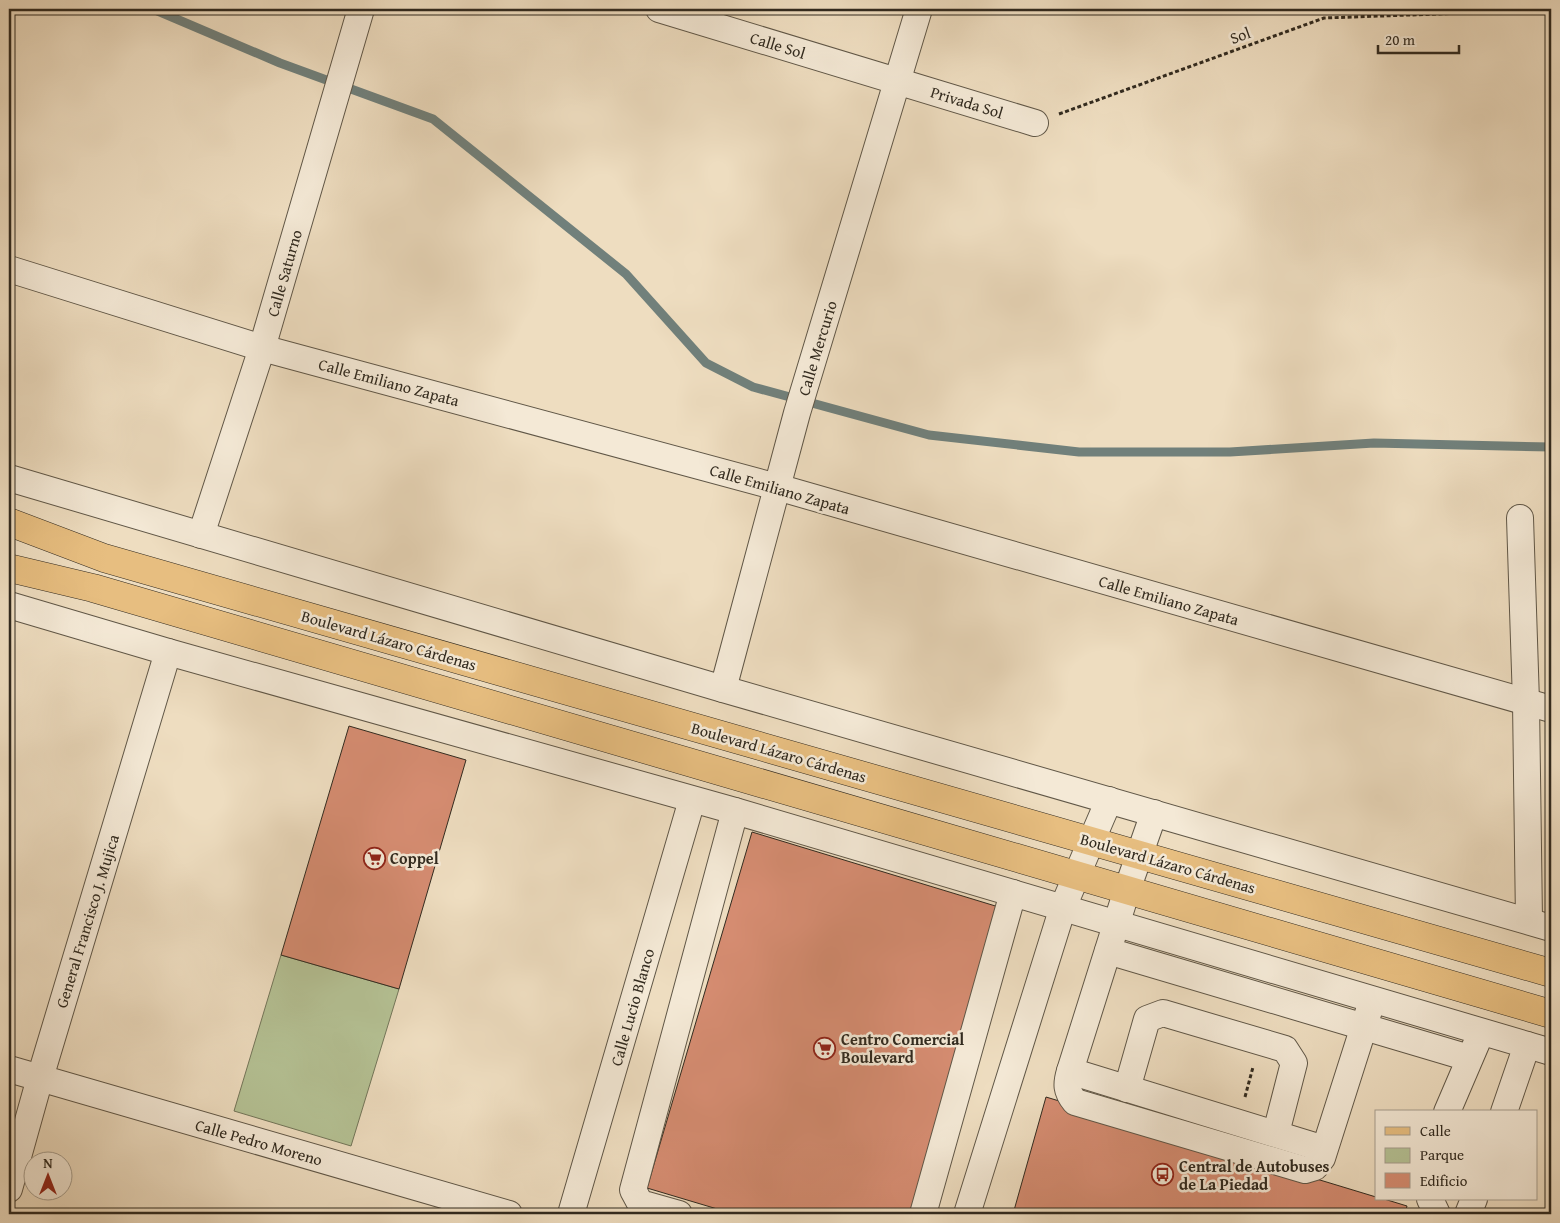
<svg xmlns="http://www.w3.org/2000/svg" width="1560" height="1223" font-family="'Gentium Book Plus',serif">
<rect width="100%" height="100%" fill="#eeddc0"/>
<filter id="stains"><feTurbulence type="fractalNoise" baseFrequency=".004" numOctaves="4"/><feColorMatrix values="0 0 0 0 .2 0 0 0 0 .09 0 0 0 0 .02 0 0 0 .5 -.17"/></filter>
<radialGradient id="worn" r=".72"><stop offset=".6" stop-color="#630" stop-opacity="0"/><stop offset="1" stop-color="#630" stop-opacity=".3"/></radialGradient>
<path fill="#b5c295" stroke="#73765a" d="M281 955 399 989 351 1146 234 1111Z"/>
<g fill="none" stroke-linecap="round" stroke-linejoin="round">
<path stroke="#71807b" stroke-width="9" d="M153 9 280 63 433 119 626 274 706 363 753 387 929 435 1079 452H1230L1374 443 1551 447"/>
</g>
<g fill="#d58c71" stroke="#312a1f">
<path d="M349 726 466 760 399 989 281 955Z"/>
<path d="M752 832 1002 908 913 1214H734L647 1188Z"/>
<path d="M1046 1097 1376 1197V1199H1384L1407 1206 1405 1214H1013Z"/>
</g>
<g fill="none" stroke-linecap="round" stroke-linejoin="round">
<defs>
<g id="minor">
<path d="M659 9 1035 123"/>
<path d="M9 269 262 348 777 487 1551 709"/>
<path d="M9 478 723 689 1551 928"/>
<path d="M1520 518 1526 702 1529 921"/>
<path d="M201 535 262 348 361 9"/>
<path d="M9 605 168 652 735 811 1551 1052"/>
<path d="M723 689 797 413 919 9"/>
<path d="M1154 813 1127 890 1070 1071C1066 1084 1066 1091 1075 1102L1305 1170 1315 1167 1322 1158 1372 1001"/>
<path d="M1108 951 1469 1058"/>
<path d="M9 1069 509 1214"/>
<path d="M1070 1071 1324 1149"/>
<path d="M1127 1089 1147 1019 1163 1013 1285 1049 1294 1063 1276 1133"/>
<path d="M1447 1112 1477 1042"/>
<path d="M1504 1112 1527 1045"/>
<path d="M9 1189 40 1078 168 652"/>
<path d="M1430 1199 1437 1214"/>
<path d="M571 1214 692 800"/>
<path d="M679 1214 640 1203 633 1190 735 811"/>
<path d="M923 1214 1013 893"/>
<path d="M967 1214 1063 907 1109 800"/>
<path d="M1468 1214 1474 1199"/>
</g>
<g id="major">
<path d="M9 522 104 558 1551 973"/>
<path d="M9 568 93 588 1551 1014"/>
</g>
</defs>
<use href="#minor" stroke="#605747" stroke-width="28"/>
<use href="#major" stroke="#312a1f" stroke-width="29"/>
<g stroke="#312a1f" stroke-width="3" stroke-dasharray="4 2.5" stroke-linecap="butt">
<path d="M1059 114 1324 18 1551 10"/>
<path d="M1245 1097 1253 1067"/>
</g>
<use href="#minor" stroke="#f4e9d6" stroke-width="26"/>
<use href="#major" stroke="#e7be80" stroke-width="28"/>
</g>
<defs>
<symbol id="supermarket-ring" viewBox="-11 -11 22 22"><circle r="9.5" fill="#f4e9d6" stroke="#8f2418" stroke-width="1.5"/><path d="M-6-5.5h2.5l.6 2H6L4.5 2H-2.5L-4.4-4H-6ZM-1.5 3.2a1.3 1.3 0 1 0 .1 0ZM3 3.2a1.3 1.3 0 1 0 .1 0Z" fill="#8f2418"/></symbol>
<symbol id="bus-ring" viewBox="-11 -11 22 22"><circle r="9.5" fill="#f4e9d6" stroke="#8f2418" stroke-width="1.5"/><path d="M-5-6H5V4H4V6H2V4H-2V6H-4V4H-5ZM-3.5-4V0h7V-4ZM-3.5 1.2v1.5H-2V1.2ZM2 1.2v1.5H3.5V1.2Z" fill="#8f2418"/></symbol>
</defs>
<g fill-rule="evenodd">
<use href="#supermarket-ring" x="362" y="846" width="25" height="25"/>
<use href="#supermarket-ring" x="812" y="1036" width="25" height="25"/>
<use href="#bus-ring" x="1150" y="1162" width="25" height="25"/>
</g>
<g text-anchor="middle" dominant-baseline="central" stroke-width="5" stroke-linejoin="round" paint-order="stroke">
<g font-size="16" fill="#312a1f" stroke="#f4e9d6">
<text transform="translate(1240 35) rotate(-20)">Sol</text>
<text transform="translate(778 45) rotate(17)">Calle Sol</text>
<text transform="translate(967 102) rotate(17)">Privada Sol</text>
<text transform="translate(284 273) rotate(-74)">Calle Saturno</text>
<text transform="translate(817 348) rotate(-73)">Calle Mercurio</text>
<text transform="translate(389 382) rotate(15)">Calle Emiliano Zapata</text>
<text transform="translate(780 489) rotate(16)">Calle Emiliano Zapata</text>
<text transform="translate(1169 600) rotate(16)">Calle Emiliano Zapata</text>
<text transform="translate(389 640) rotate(16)">Boulevard Lázaro Cárdenas</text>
<text transform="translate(779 752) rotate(16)">Boulevard Lázaro Cárdenas</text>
<text transform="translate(1168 863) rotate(16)">Boulevard Lázaro Cárdenas</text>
<text transform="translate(87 921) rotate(-73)">General Francisco J. Mujica</text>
<text transform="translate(632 1007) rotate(-74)">Calle Lucio Blanco</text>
<text transform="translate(259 1142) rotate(16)">Calle Pedro Moreno</text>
</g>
<g font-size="16" font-weight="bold" fill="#312a1f" stroke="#f4e9d6" text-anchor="start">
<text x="390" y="858">Coppel</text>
<text x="841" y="1039">Centro Comercial<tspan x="841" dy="18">Boulevard</tspan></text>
<text x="1179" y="1166">Central de Autobuses<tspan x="1179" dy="18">de La Piedad</tspan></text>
</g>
</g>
<rect width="1560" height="1223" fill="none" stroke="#eeddc0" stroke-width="30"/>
<rect x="10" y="10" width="1540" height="1203" fill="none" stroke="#312a1f" stroke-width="2.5"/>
<rect x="15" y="15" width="1530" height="1193" fill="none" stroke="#312a1f"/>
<rect x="1375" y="1110" width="162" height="90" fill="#f4e9d6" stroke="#a69d8d"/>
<rect x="1385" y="1127" width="25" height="8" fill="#e7be80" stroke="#a69d8d"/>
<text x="1420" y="1136" font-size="15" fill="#312a1f">Calle</text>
<rect x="1385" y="1148" width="25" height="15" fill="#b5c295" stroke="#a69d8d"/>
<text x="1420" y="1160" font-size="15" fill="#312a1f">Parque</text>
<rect x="1385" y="1173" width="25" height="15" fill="#d58c71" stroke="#a69d8d"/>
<text x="1420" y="1186" font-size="15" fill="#312a1f">Edificio</text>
<g transform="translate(48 1176)"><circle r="24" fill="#f4e9d6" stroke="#a69d8d"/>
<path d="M0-4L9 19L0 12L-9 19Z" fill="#8f2418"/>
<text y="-8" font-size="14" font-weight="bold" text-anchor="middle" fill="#312a1f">N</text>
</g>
<path d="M1378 45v8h81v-8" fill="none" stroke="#312a1f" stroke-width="2.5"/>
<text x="1385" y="45" font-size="15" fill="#312a1f" stroke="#f4e9d6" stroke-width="4" paint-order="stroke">20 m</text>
<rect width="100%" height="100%" filter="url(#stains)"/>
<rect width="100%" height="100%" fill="url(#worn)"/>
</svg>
